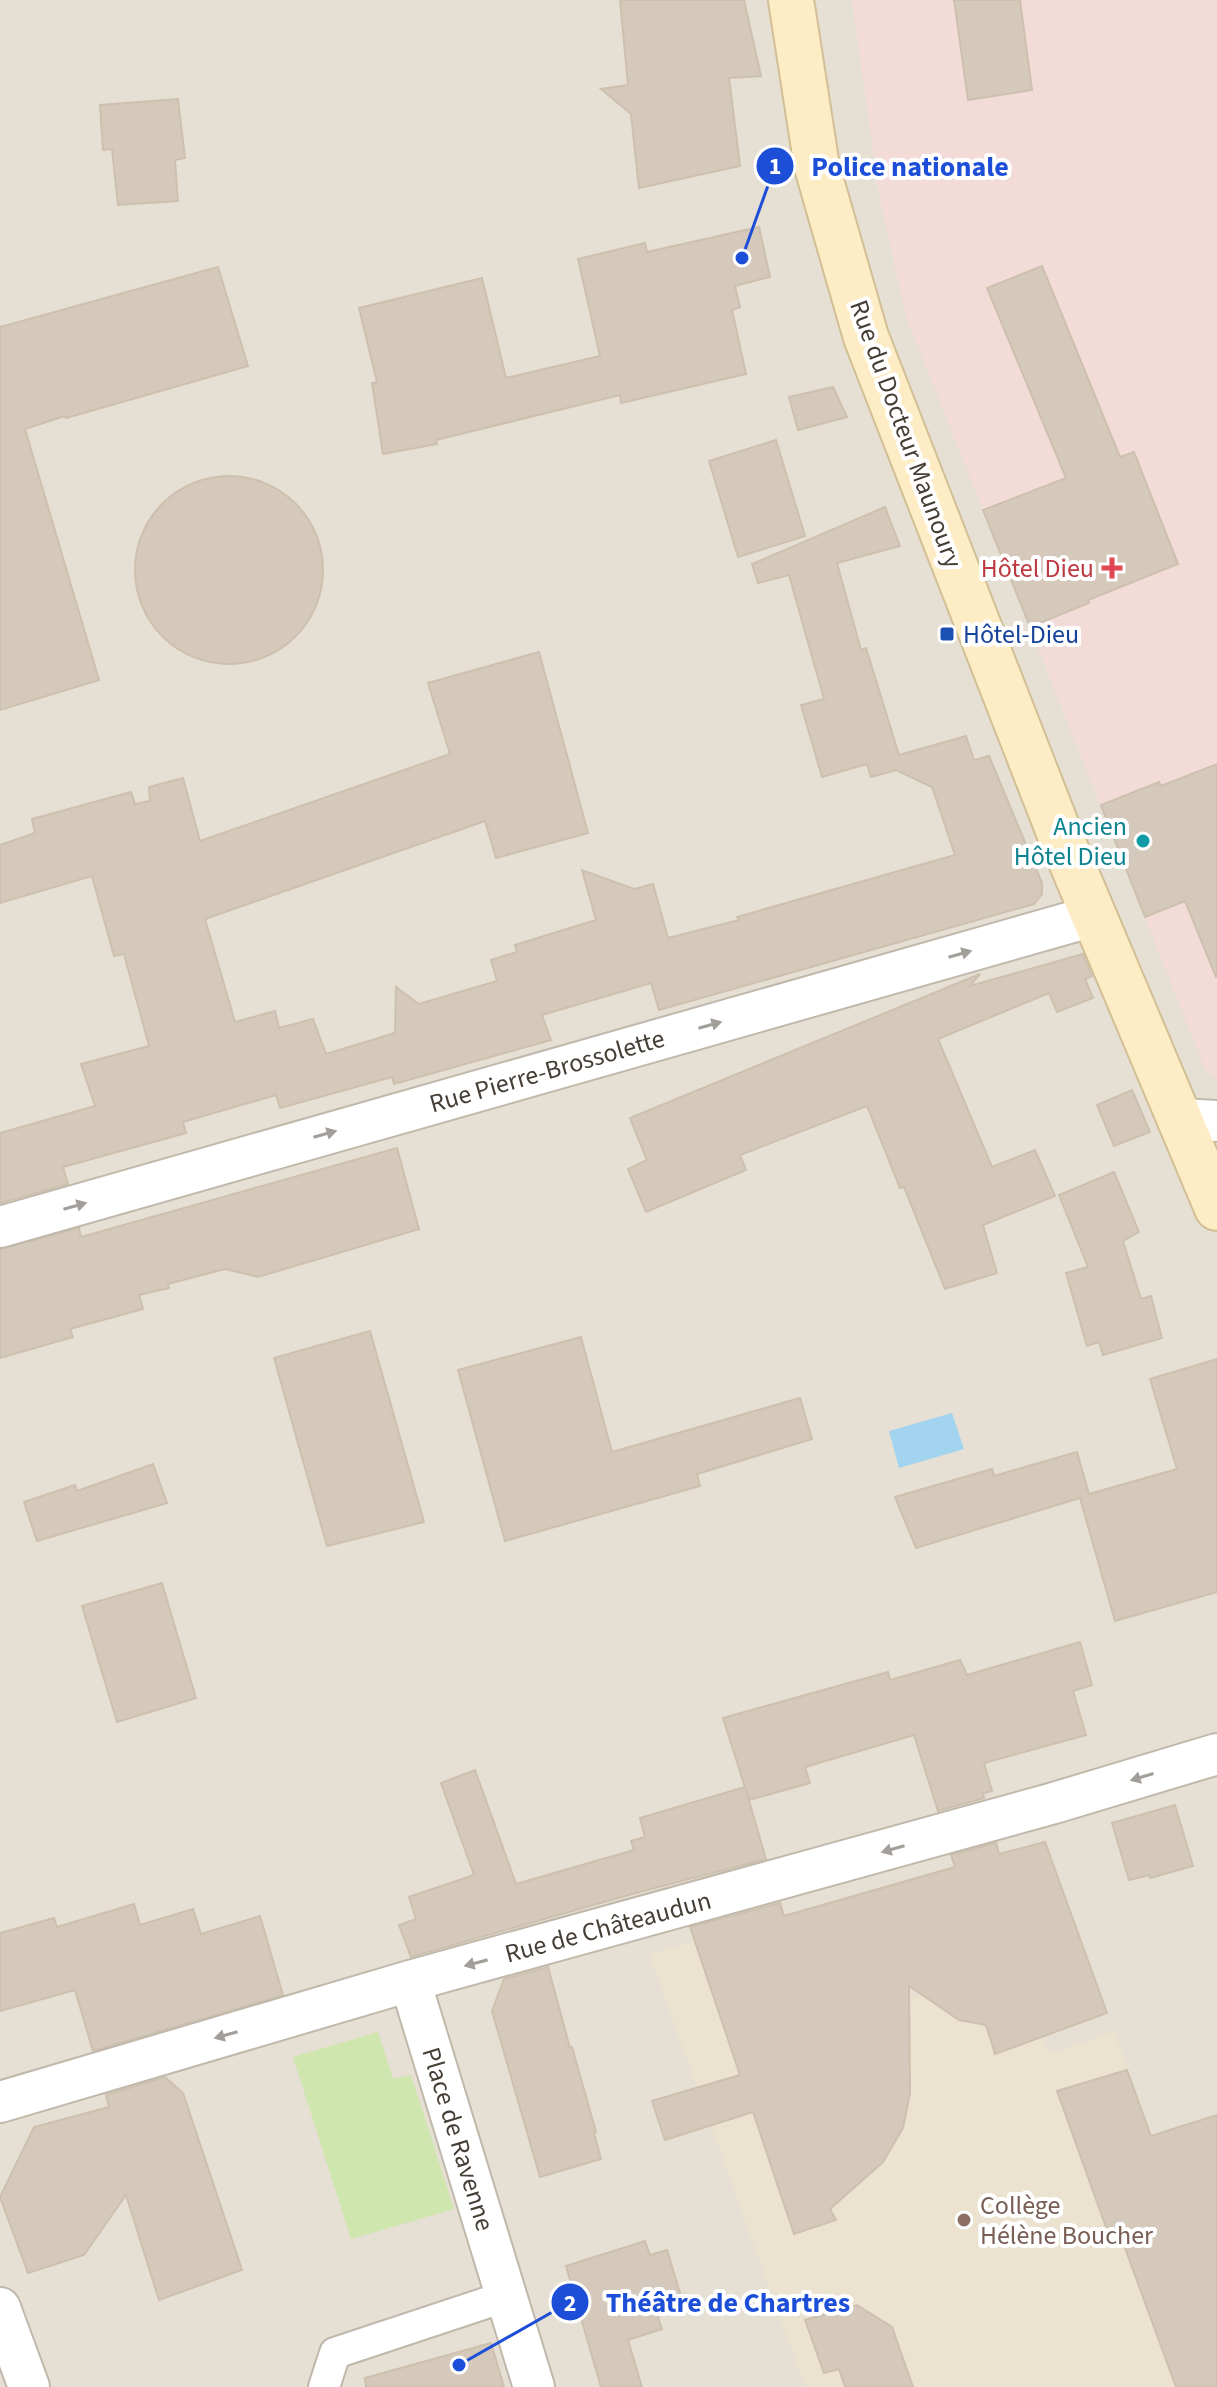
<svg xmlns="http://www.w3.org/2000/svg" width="1217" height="2387" font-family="'Source Sans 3',sans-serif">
<rect width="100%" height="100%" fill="#f2eee5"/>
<rect fill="#e6dfd3" x="0" y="0" width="1217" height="2387"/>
<path fill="#ebe2cf" d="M867 1892 900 2001 1019 1967 1049 2054 1114 2031 1217 2315V2387H805L649 1954Z"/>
<path fill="#f3dbd8" d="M852 0H1217V1078L1206 1071 906 316 879 194Z"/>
<path fill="#cfe6ae" d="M378 2032 393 2079 411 2075 454 2209 351 2239 293 2057Z"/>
<path fill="#a2d3ef" d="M952 1413 964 1449 899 1468 889 1431Z"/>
<g fill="#d4c9bb" stroke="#cec0ae" stroke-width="2">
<path d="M620 0H744L761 76 729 78 740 166 639 188 631 114 601 89 628 85Z"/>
<path d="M954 0H1020L1032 90 968 100Z"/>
<path d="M178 99 185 158 175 160 178 201 118 205 112 149 103 150 100 105Z"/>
<path d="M759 227 770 277 735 286 740 307 732 310 746 374 621 403 620 395 436 440 437 444 383 454 372 383 377 382 359 308 482 278 506 378 600 356 578 259 645 243 647 252Z"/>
<path d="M1042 266 1120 457 1134 452 1178 564 1088 600 1089 603 1030 627 983 510 1066 478 987 288Z"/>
<path d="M218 267 248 366 66 418 65 416 25 429 99 680 0 710V327Z"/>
<path d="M833 387 847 417 798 430 789 397Z"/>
<path d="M776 440 805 536 738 557 709 461Z"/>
<circle cx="229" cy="570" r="94"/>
<path d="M885 507 900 546 837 563 861 650 866 648 899 755 966 736 974 760 989 756 1042 883V894L1034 904 659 1010 651 983 542 1015 551 1040 394 1084 392 1077 280 1108 276 1095 183 1122 186 1133 63 1167 68 1184 0 1203V1133L95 1106 81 1064 149 1046 124 954 114 956 92 876 0 903V845L35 833 32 819 131 792 135 804 150 801 149 787 183 778 200 841 450 754 428 683 539 652 588 833 496 858 485 821 205 919 235 1022 275 1011 279 1028 313 1019 326 1054 395 1033 396 987 419 1004 497 981 491 960 517 952 515 945 596 920 582 870 634 889 653 884 668 938 739 920 737 917 955 855 932 787 896 770 871 777 867 764 822 777 801 705 824 699 789 575 758 583 752 564Z"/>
<path d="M1217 764V977H1216L1185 901 1145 917 1101 805 1159 782 1161 786Z"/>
<path d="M1083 954 1092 976 1085 979 1093 998 1057 1012 1049 993 938 1039 992 1167 1035 1150 1055 1196 983 1225 997 1273 945 1289 904 1187 900 1188 867 1106 740 1155 746 1170 646 1212 628 1169 647 1160 630 1118 980 974 970 986Z"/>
<path d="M1132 1090 1150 1132 1114 1146 1097 1105Z"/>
<path d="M397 1148 419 1229 258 1277 225 1269 168 1284 169 1288 139 1295 143 1309 70 1329 73 1337 0 1358V1249L79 1228 81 1237Z"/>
<path d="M1114 1172 1139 1232 1123 1241 1141 1299 1151 1296 1162 1338 1103 1355 1099 1342 1087 1346 1066 1273 1088 1267 1059 1195Z"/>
<path d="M370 1331 424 1522 327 1546 274 1358Z"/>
<path d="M581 1337 612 1452 800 1398 812 1439 697 1474 700 1486 505 1541 458 1370Z"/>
<path d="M1217 1359V1592L1115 1621 1080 1498 916 1548 895 1497 992 1469 994 1476 1077 1452 1089 1494 1177 1469 1150 1379Z"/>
<path d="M153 1464 167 1503 37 1541 24 1502 75 1485 77 1491Z"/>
<path d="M162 1583 196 1698 117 1722 82 1606Z"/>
<path d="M1080 1642 1092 1685 1073 1691 1086 1735 984 1763 992 1791 983 1793 984 1798 938 1811 914 1735 805 1767 810 1783 749 1800 723 1718 888 1672 890 1680 960 1660 967 1675Z"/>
<path d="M475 1770 516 1884 634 1850 631 1841 645 1837 640 1818 745 1787 766 1859 632 1894 411 1957 399 1925 416 1919 409 1897 474 1875 441 1783Z"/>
<path d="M1175 1805 1193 1866 1150 1878 1149 1875 1129 1880 1112 1823Z"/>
<path d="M1045 1842 1107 2013 995 2054 986 2025 959 2020 909 1986 910 2093 903 2128 883 2162 830 2209 836 2220 794 2234 753 2112 665 2140 652 2101 740 2075 690 1927 780 1903 784 1916 955 1867 951 1855 996 1843 999 1854Z"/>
<path d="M134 1904 140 1925 193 1909 201 1934 260 1916 283 1995 93 2051 75 1990 0 2011V1933L54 1918 57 1927Z"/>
<path d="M548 1967 570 2048 572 2047 596 2132 594 2133 601 2159 540 2177 492 2011 504 1979Z"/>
<path d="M1127 2070 1151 2136 1217 2115V2387H1176L1121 2237 1111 2241 1057 2091Z"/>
<path d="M165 2077 183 2093 242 2270 159 2300 126 2195 84 2255 28 2273 0 2197 34 2127 109 2107 106 2095Z"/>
<path d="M645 2241 650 2255 667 2250 680 2293 653 2302 662 2329 628 2340 642 2387H601L566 2266Z"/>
<path d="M857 2305 892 2327 913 2387H845L839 2369 824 2373 805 2320Z"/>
<path d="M491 2343 504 2387H366L365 2378Z"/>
</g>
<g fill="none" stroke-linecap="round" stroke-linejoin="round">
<defs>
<path id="pedestrian" d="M324 2387 335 2353 507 2296"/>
<g id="minor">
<path d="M1182 1119 1217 1121"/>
<path d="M0 1227 1093 916"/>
<path d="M410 1981 534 2387"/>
<path d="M0 2102 410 1981 1054 1803 1217 1754"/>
<path d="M0 2308 29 2387"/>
</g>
<path id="secondary" d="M791 0 817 167 866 337 1062 840 1217 1208"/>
</defs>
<use href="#pedestrian" stroke="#c0b8ab" stroke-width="34"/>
<use href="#minor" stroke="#c0b8ab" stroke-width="44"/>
<use href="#secondary" stroke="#d2bf95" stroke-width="48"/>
<use href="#pedestrian" stroke="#fff" stroke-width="30"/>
<use href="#minor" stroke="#fff" stroke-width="40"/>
<use href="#secondary" stroke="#feedc4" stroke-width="44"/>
</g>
<defs><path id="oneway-solid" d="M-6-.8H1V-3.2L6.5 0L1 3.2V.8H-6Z" transform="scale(2)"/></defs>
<g fill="#a29e9a">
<use href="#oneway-solid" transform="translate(960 954) rotate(-16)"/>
<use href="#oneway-solid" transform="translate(710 1025) rotate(-16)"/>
<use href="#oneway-solid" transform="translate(325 1134) rotate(-16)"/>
<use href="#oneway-solid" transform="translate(75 1206) rotate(-16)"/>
<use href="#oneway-solid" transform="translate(1142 1777) rotate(163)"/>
<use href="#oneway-solid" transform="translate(893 1849) rotate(164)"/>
<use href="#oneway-solid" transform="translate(476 1963) rotate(165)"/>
<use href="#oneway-solid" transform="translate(226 2035) rotate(164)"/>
</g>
<path fill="#e0444e" stroke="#fff" stroke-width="3" d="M1108 556h8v8h8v8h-8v8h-8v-8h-8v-8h8z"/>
<rect fill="#1a4fb4" stroke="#fff" stroke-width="3" x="939" y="626" width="16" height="16" rx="4"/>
<circle fill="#0f9aa8" stroke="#fff" stroke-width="3" cx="1143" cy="841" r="8"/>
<circle fill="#8d6e63" stroke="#fff" stroke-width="3" cx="964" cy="2220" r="8"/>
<g text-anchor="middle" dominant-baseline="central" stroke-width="8" stroke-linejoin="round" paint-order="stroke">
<g font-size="26" fill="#453e35" stroke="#fff">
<text transform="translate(906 434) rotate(70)">Rue du Docteur Maunoury</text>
<text transform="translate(547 1071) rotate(-16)">Rue Pierre-Brossolette</text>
<text transform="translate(608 1927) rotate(-15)">Rue de Châteaudun</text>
<text transform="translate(458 2139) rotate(73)">Place de Ravenne</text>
</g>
<g font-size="26" fill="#be3a42" stroke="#fff" text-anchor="end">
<text x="1094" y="568">Hôtel Dieu</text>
</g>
<g font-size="26" fill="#164399" stroke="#fff" text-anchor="start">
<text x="963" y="634">Hôtel-Dieu</text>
</g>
<g font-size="26" fill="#0d838f" stroke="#fff" text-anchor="end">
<text x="1127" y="826">Ancien<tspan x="1127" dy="30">Hôtel Dieu</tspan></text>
</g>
<g font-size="26" fill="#785e54" stroke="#fff" text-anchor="start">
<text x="980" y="2205">Collège<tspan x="980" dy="30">Hélène Boucher</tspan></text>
</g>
</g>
<path fill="none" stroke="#1d4ed8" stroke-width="3" d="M742 258L775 166M459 2365L570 2302"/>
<g fill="#1d4ed8" stroke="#fff" stroke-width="3">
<circle cx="742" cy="258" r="8"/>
<circle cx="459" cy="2365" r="8"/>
<circle cx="775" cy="166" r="20"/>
<circle cx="570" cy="2302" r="20"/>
</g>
<g font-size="24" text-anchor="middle" font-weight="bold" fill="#fff">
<text x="775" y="174">1</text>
<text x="570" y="2311">2</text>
</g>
<g font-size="28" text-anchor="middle" font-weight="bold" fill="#1d4ed8" stroke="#fff" stroke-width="8" stroke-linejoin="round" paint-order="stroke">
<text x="910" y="176">Police nationale</text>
<text x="728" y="2312">Théâtre de Chartres</text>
</g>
</svg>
